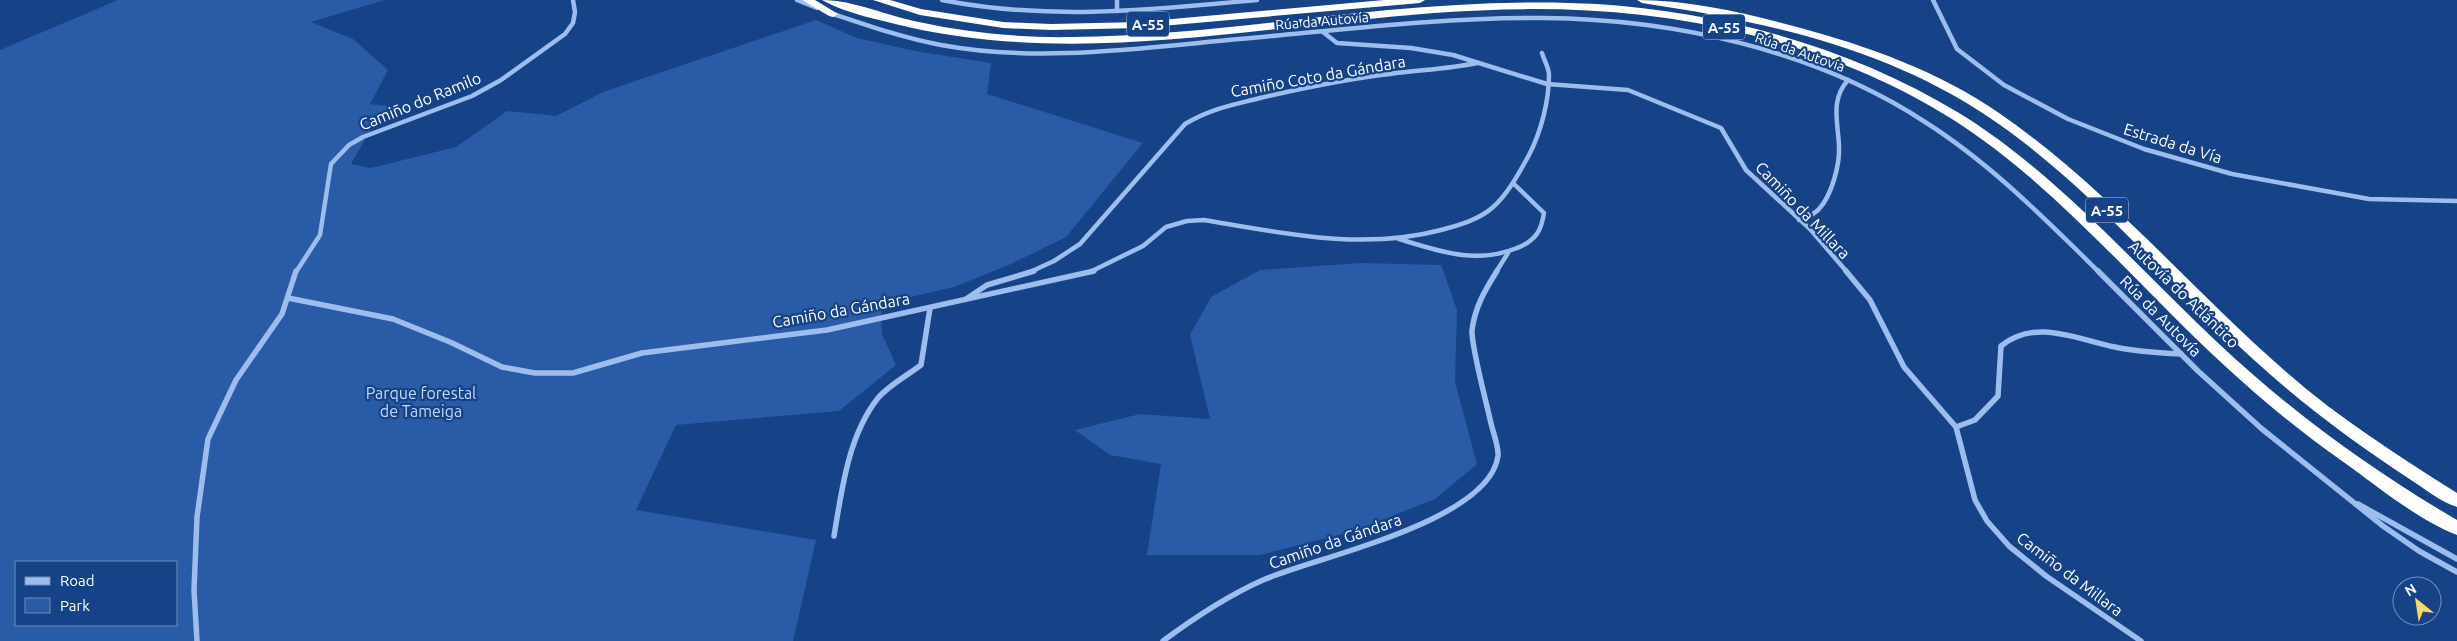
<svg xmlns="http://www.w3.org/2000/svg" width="2457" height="641" font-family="Ubuntu,sans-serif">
<rect width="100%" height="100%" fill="#164288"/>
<g fill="#295ba6" fill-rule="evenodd">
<path d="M118 0H385L311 22 353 39 388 70 370 104 414 109 372 127 351 164 371 168 456 147 507 111 556 116 603 92 816 20 857 38 915 51 991 63 987 94 1143 143 1066 237 1011 264 954 287 881 304 882 334 896 365 839 411 676 425 636 510 816 540 793 641H0V50ZM16 562H176V625H16Z"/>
<path d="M1361 263 1441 265 1457 310 1455 382 1477 464 1435 499 1354 531 1260 555H1147L1161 464 1110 455 1075 430 1140 414 1210 419 1190 335 1211 297 1260 270Z"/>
</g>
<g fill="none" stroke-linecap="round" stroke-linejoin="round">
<g stroke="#9dbdee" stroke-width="4.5">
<path d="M797 0 817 8"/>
<path d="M942 0C1049 21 1150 10 1257 0"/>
<path d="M1117 0V11"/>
<path d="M1933 0 1957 49 2004 85 2068 119 2144 149 2232 174 2369 199 2457 201"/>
<path d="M830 13C866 25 903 38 941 45 1038 63 1141 48 1239 39 1340 30 1442 17 1543 18 1674 19 1815 50 1925 122 1990 163 2045 219 2099 272"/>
<path d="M1323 32 1337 43 1411 48 1453 55 1547 84 1628 90 1721 128 1746 170 1810 229 1847 272"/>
<path d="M1799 220C1806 217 1814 215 1819 209 1832 195 1840 164 1839 146 1838 122 1830 100 1848 80"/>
<path d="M1399 239C1439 251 1475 265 1517 248 1526 245 1537 237 1540 228 1542 224 1543 218 1544 213L1513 183"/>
<path d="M296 272 320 235 331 164 349 145 363 137 472 96 501 80 565 34 573 23 575 12 573 0"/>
<path d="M1030 272 1054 261 1080 244 1185 124C1209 109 1233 105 1260 98 1303 88 1347 79 1390 74 1419 70 1448 69 1477 63"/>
<path d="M1090 272 1143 246 1166 227 1187 221 1204 220C1282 233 1362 251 1441 230 1459 225 1478 220 1492 208 1508 194 1519 173 1529 155 1541 132 1549 101 1549 75 1549 68 1544 60 1542 53"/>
<path d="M1496 272 1508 253"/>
</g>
<g stroke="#9dbdee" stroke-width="5.5">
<path d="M1846 271 1870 300 1904 367 1956 427 1975 500 1987 521 2009 546 2046 576 2141 641"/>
<path d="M2098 271 2198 371 2262 429 2383 526 2419 551 2457 572"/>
<path d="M288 298 393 319 450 342 502 367 535 373H573L642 353 827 330 1094 271"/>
<path d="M966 299 987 285 1034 271"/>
<path d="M1956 427 1975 420 1998 396 2001 346C2036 318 2076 339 2115 347 2137 352 2159 353 2181 354"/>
<path d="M2358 504 2457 559"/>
<path d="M834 536C842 489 848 436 878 398 889 385 908 375 921 365L930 308"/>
<path d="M197 641 194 590 197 517 208 439 236 380 282 314 296 271"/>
<path d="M1163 641C1194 618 1227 596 1263 580 1316 557 1489 522 1498 456 1499 446 1492 430 1490 419 1486 401 1471 345 1472 330 1475 307 1485 290 1497 271"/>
</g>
<g fill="#fff" fill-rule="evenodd">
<path d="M802 0H815L838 14 833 17 829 16Z"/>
<path d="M822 0C854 0 887 16 919 22 969 33 1020 38 1072 37 1178 36 1283 20 1388 10 1457 4 1528 0 1597 4 1722 12 1851 47 1959 113 2054 171 2136 266 2217 342 2289 410 2371 470 2457 520V535C2418 520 2377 486 2342 461 2279 417 2224 367 2170 313 2102 245 2034 171 1952 119 1892 81 1820 52 1751 35 1647 8 1541 5 1434 13 1260 26 1081 66 908 27 880 20 847 14 822 0Z"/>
<path d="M873 0H890L921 9 1003 22 1051 24 1139 22 1384 0H1425L1420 3 1139 28 1051 30 1003 28 920 15Z"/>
<path d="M1637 0C1690 0 1745 13 1797 27 1868 46 1938 71 1999 113 2105 186 2188 286 2284 370 2337 417 2397 455 2457 493V507C2441 502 2425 489 2411 480 2356 444 2303 405 2254 360 2166 280 2089 185 1990 118 1887 48 1763 21 1642 3Z"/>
</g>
</g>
<g text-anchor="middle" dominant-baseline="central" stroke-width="4.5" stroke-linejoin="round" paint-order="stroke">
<g font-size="14" fill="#fff" stroke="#164288">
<text transform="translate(1322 21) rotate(-5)">Rúa da Autovía</text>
<text transform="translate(1800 52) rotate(19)">Rúa da Autovía</text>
</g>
<g fill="#164288" stroke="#b9c6db" stroke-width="1">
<rect x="1127" y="11.5" width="42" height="25" rx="4"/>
<rect x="1703" y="14.5" width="42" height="25" rx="4"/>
<rect x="2086" y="197.5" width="42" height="25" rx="4"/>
</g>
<g font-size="15" font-weight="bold" fill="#fff">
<text x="1148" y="24">A-55</text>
<text x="1724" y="27">A-55</text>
<text x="2107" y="210">A-55</text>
</g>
<g font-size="16" fill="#fff" stroke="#164288">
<text transform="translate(1318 76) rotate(-10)">Camiño Coto da Gándara</text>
<text transform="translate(420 101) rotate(-22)">Camiño do Ramilo</text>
<text transform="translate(2173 143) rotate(17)">Estrada da Vía</text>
<text transform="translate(1803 210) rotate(46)">Camiño da Millara</text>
<text transform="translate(2184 294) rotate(44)">Autovía do Atlántico</text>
<text transform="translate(841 310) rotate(-10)">Camiño da Gándara</text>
<text transform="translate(2161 316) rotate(45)">Rúa da Autovía</text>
<text transform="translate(1335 541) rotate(-19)">Camiño da Gándara</text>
<text transform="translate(2070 574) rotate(37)">Camiño da Millara</text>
</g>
<g font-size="16" fill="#c3d9fa" stroke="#164288">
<text x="421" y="393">Parque forestal<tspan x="421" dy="18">de Tameiga</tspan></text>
</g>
</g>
<rect x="15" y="561" width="162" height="65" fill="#164288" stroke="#738eb8"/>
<rect x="25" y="577" width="25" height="8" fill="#9dbdee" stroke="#738eb8"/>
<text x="60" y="586" font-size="15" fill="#ffffff">Road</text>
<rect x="25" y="598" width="25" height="15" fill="#295ba6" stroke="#738eb8"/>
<text x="60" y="611" font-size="15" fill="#ffffff">Park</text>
<g transform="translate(2417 601) rotate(330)"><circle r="24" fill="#164288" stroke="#738eb8"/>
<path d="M0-4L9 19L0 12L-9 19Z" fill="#ffd85a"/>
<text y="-8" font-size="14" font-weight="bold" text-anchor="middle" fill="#ffffff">N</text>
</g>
</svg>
